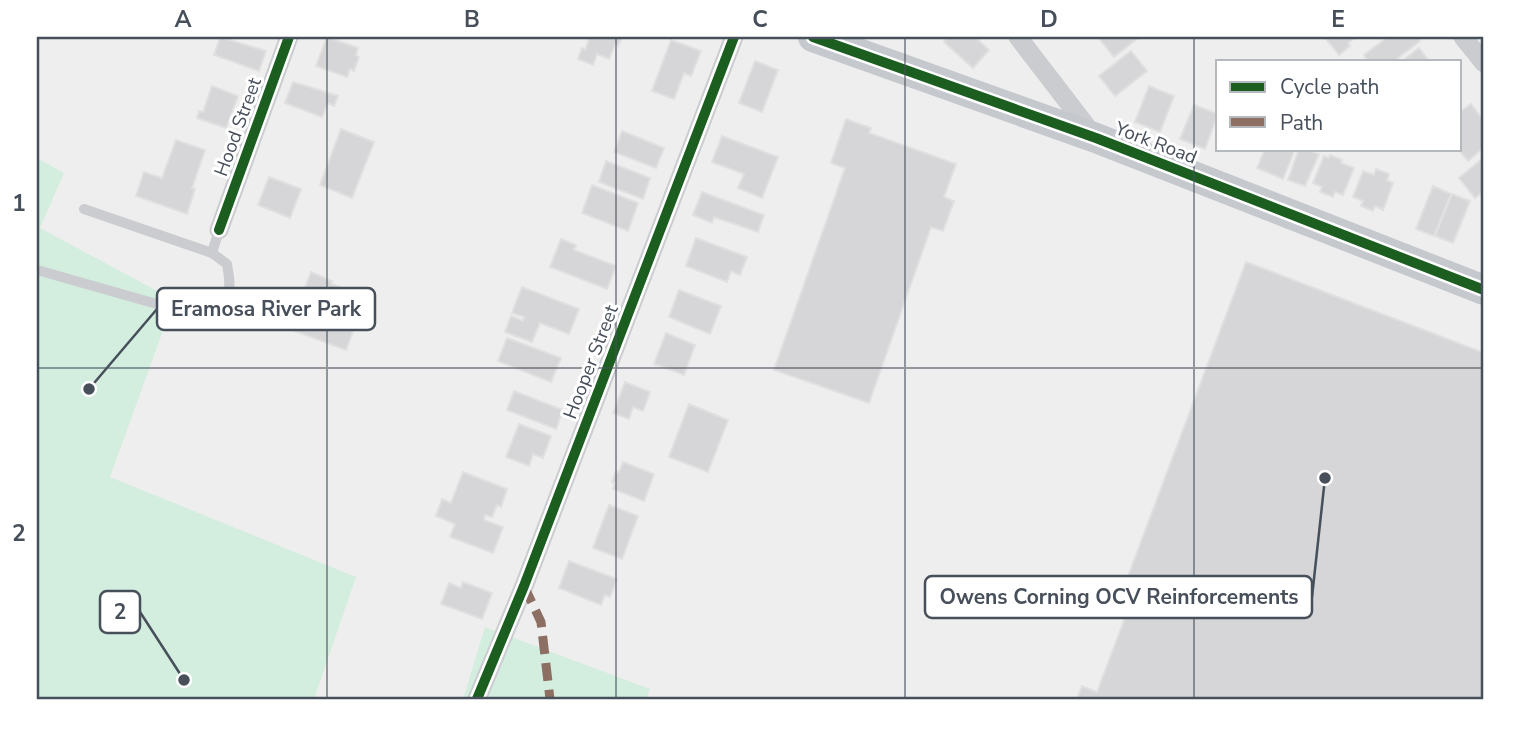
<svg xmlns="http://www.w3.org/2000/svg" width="1521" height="736" font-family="'Nunito Sans',sans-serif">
<rect width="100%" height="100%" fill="#efeeee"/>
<g fill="#d3eddf">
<path d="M37 158 64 173 40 228 174 300 110 477 356 577 314 699H37Z"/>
<path d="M485 627 650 689 646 699H463Z"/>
</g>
<g fill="#d6d6d8" stroke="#e0e0e1" stroke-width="2">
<path d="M220 37 266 51 259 71 214 55Z"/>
<path d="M327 37 358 48 356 55 359 57 354 71 350 69 347 77 316 66Z"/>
<path d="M590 37H622L618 46 615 44 609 59 597 54 593 65 578 59 582 48 585 50Z"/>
<path d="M948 37H975L989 50 973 68 944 42Z"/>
<path d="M1098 37H1139L1114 57Z"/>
<path d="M1331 37H1356L1348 43 1350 46 1339 55 1327 40Z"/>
<path d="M1388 37H1417L1420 41 1394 61H1368L1364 55Z"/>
<path d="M671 40 701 51 691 76 684 73 674 99 652 91Z"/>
<path d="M1419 48 1429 61H1402Z"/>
<path d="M1131 51 1147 71 1115 96 1099 76Z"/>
<path d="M755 61 778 70 762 112 739 103Z"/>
<path d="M293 82 338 96 334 106 328 103 322 117 285 103Z"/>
<path d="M212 86 238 96 226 128 197 118 199 111 203 112Z"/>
<path d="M1149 86 1174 96 1160 132 1135 122Z"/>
<path d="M1471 104 1484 121V147L1468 161 1458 149 1460 112Z"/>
<path d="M1194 105 1218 114 1205 149 1180 139Z"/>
<path d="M846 119 871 128 869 133 956 164 944 197 954 201 943 231 931 227 869 403 774 370 845 168 831 163Z"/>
<path d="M341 129 374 142 352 198 320 185Z"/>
<path d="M622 131 664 148 656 168 614 152Z"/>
<path d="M722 136 778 157 762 198 738 188 744 174 712 162Z"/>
<path d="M176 140 205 150 192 188 195 189 187 214 136 196 144 172 162 178Z"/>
<path d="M1265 149H1295L1283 179 1257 168Z"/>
<path d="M1299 149H1314L1313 152 1319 154 1305 186 1288 180Z"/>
<path d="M1330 155 1342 160 1341 163 1354 168 1343 195 1335 192 1333 197 1320 192 1322 187 1313 183 1324 156 1329 158Z"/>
<path d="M1482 159 1484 162V191L1475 198 1459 178Z"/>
<path d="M606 161 650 178 643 199 599 182Z"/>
<path d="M1376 169 1389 174 1387 180 1393 183 1383 210 1375 206 1373 211 1361 206 1363 201 1353 197 1363 171 1374 175Z"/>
<path d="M269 177 301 189 290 218 258 205Z"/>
<path d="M592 185 638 203 628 231 582 213Z"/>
<path d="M1433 186 1451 194 1434 236 1416 229Z"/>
<path d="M702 192 764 215 758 232 714 217 712 223 693 215Z"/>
<path d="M1452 194 1470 201 1453 243 1435 236Z"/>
<path d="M696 238 747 257 740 275 731 271 727 282 686 266Z"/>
<path d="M561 239 576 245 574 250 616 266 607 289 550 267Z"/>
<path d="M1246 262 1484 353V699H1077L1082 686 1097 692 1129 607 1118 603Z"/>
<path d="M311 272 332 281 331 284 366 297 346 350 289 329Z"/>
<path d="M522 287 579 309 569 334 540 323 532 342 505 332 511 316 523 321 524 317 512 313Z"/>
<path d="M679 290 721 306 710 334 669 317Z"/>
<path d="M666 333 695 345 684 375 654 364Z"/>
<path d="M507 338 561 358 551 382 498 361Z"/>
<path d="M625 382 650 392 643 411 633 407 629 419 613 413Z"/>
<path d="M514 391 563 410 556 429 507 410Z"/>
<path d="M689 404 728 420 708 472 669 457Z"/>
<path d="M519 424 551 436 543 458 533 454 529 466 506 457Z"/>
<path d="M623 462 654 474 644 501 613 489 615 483 612 482 616 471 619 472Z"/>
<path d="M463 472 507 489 501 507 497 505 492 517 485 515 484 520 503 527 493 553 450 537 455 524 436 516 442 499 451 503Z"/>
<path d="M609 505 638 516 622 559 593 548Z"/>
<path d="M569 561 617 579 610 597 605 595 601 605 559 588Z"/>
<path d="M463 582 492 593 482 619 441 604 449 583 461 588Z"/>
</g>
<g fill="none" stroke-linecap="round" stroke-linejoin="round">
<g stroke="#cacccf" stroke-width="10">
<path d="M84 209 212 253 219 230"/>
<path d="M37 270 192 314 209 315C231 296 232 293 227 264L212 253"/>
</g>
<g stroke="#cacccf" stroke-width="19">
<path d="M1018 37 1094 136"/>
<path d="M1463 37 1484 63"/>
<path d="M219 230 289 37"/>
<path d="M477 699 524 586 734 37"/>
</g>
<path stroke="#c5c9cd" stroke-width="30" d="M813 37 1096 138 1484 290"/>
<path stroke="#8d6e63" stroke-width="9" stroke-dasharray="18 9" stroke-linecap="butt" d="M524 586 541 622 550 699"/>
<defs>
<g id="cycleway">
<path d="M813 37 1096 138 1484 290"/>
<path d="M219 230 289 37"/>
<path d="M477 699 524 586 734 37"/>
</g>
</defs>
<use href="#cycleway" stroke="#fff" stroke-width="15"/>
<use href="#cycleway" stroke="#1b5e20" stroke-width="10"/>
</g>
<path fill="none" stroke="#464f5a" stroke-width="2" stroke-opacity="0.55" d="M327 37V699M616 37V699M905 37V699M1194 37V699M37 368H1484"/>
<g text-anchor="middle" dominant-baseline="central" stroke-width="6" stroke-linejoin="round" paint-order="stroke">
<g font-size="19" fill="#464f5a" stroke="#fff">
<text transform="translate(238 127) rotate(-70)">Hood Street</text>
<text transform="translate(1156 143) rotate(21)">York Road</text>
<text transform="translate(591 362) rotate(-69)">Hooper Street</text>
</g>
</g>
<path fill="none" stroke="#464f5a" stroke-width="2.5" d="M89 389L157 309M1325 478L1312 597M184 680L140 612"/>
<g fill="#464f5a" stroke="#fff" stroke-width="2.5">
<circle cx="89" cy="389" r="7"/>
<circle cx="1325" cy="478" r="7"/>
<circle cx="184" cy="680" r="7"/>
</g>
<g fill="#fff" stroke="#464f5a" stroke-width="2.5">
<rect x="157" y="288" width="218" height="42" rx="7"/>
<rect x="925" y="576" width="387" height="42" rx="7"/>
<rect x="100" y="591" width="40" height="42" rx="7"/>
</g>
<g font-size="21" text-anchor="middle" font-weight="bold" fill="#464f5a">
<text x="266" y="316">Eramosa River Park</text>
<text x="1119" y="604">Owens Corning OCV Reinforcements</text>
<text x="120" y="619">2</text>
</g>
<rect width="1521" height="736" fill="none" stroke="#ffffff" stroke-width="77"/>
<rect x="1216" y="60" width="245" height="91" fill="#ffffff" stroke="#b5b9bd" stroke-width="2"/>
<rect x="1230" y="82" width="35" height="10" fill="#1b5e20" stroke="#b5b9bd" stroke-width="2"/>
<text x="1280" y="94" font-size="21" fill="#464f5a">Cycle path</text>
<rect x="1230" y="117" width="35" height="10" fill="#8d6e63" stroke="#b5b9bd" stroke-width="2"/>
<text x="1280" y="130" font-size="21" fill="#464f5a">Path</text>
<rect x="38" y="38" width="1444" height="660" fill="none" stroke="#464f5a" stroke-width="2.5"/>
<g font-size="23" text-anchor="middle" font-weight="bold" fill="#464f5a">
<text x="183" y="27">A</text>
<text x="472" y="27">B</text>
<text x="760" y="27">C</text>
<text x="1049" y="27">D</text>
<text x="1338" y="27">E</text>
<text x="19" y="211">1</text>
<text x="19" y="541">2</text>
</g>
</svg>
